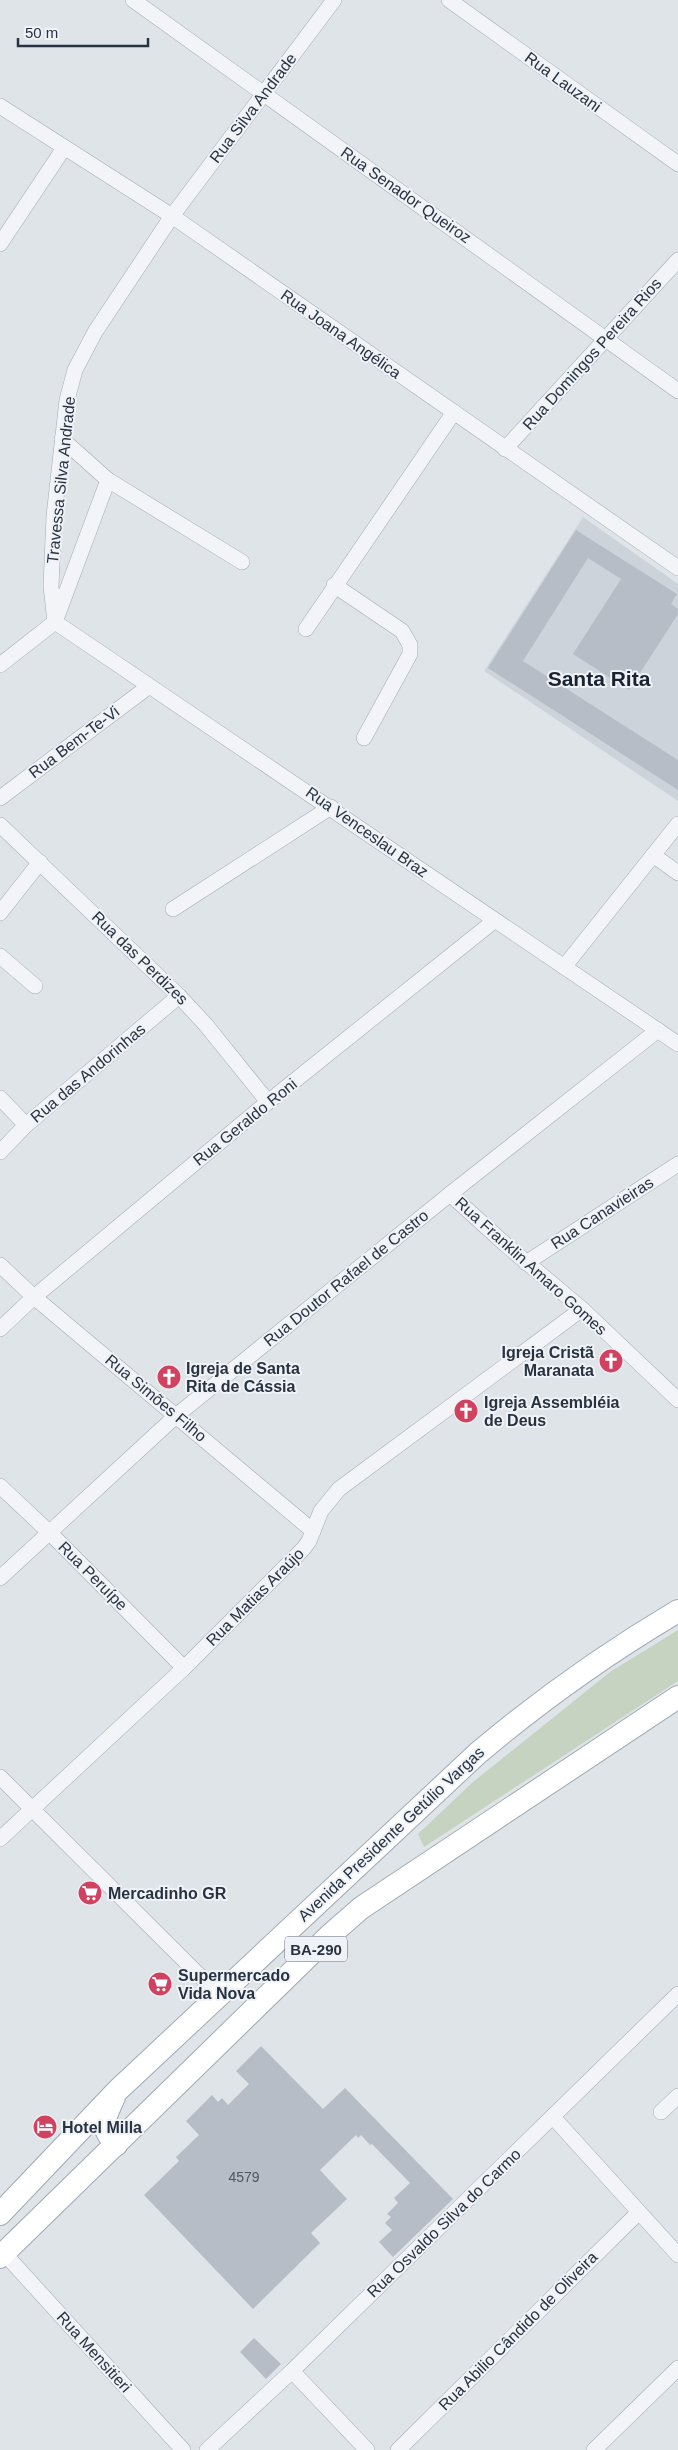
<svg xmlns="http://www.w3.org/2000/svg" width="678" height="2450" font-family="Helvetica,sans-serif">
<rect width="100%" height="100%" fill="#dfe4e9"/>
<path fill="#cdd3db" d="M583 517 678 584V801L484 671Z"/>
<path fill="#c6d3c0" d="M678 1630V1681L424 1847 418 1834 473 1782 610 1672Z"/>
<g fill="#b7bdc6">
<path d="M576 530 677 594 671 604 678 609V614L629 690 573 654 621 579 588 558 523 661 678 760V790L488 668Z"/>
<path d="M261 2046 323 2109 345 2088 453 2199 393 2257 379 2242 392 2230 385 2223 391 2217 387 2214 398 2203 394 2198 410 2183 372 2144 370 2145 361 2135 358 2138 356 2135 320 2170 347 2199 311 2233 320 2243 253 2309 144 2195 179 2161 176 2157 199 2135 186 2121 212 2095 218 2102 222 2098 228 2105 249 2084 236 2071Z"/>
<path d="M254 2338 281 2364 266 2379 240 2352Z"/>
</g>
<g fill="none" stroke-linecap="round" stroke-linejoin="round">
<defs>
<g id="street">
<path d="M133 0 678 391"/>
<path d="M449 0 678 164"/>
<path d="M0 106 172 216 678 568"/>
<path d="M0 244 64 148"/>
<path d="M62 439 108 480 242 562"/>
<path d="M505 449 678 260"/>
<path d="M334 585 402 631 410 645V654L364 738"/>
<path d="M55 622 678 1044"/>
<path d="M55 622 51 586 54 516 67 400 75 370 95 332 172 216 334 0"/>
<path d="M306 629 454 412"/>
<path d="M0 665 55 622 108 480"/>
<path d="M0 798 148 687"/>
<path d="M0 825 179 996 206 1025 268 1102"/>
<path d="M653 855 678 873"/>
<path d="M173 909 331 807"/>
<path d="M0 913 40 862"/>
<path d="M0 956 35 986"/>
<path d="M564 967 678 824"/>
<path d="M0 1098 26 1125"/>
<path d="M0 1152 26 1125 179 996"/>
<path d="M450 1194 506 1245 582 1309 678 1400"/>
<path d="M526 1263 678 1164"/>
<path d="M0 1265 34 1297 313 1531"/>
<path d="M0 1329 34 1297 268 1102 494 921"/>
<path d="M0 1486 50 1533 184 1668"/>
<path d="M0 1578 177 1415 450 1194 658 1030"/>
<path d="M0 1777 218 1994"/>
<path d="M0 1839 184 1668 304 1548 309 1541 321 1511 339 1489 582 1309"/>
<path d="M661 2112 678 2096"/>
<path d="M553 2117 678 2255"/>
<path d="M4 2253 183 2450"/>
<path d="M292 2371 367 2450"/>
<path d="M207 2450 292 2371 678 1994"/>
<path d="M398 2450 639 2212"/>
<path d="M594 2450 678 2368"/>
</g>
<g id="primary">
<path d="M114 2097C104 2121 98 2123 116 2145"/>
<path d="M0 2214 118 2090 478 1753C541 1700 607 1653 678 1611"/>
<path d="M0 2257 329 1936 361 1908 678 1697"/>
</g>
</defs>
<use href="#street" stroke="#a4abb3" stroke-width="16"/>
<use href="#primary" stroke="#9fa9b5" stroke-width="24"/>
<use href="#street" stroke="#f2f4f7" stroke-width="15"/>
<use href="#primary" stroke="#fff" stroke-width="22"/>
</g>
<defs>
<symbol id="church-disc" viewBox="-11 -11 22 22"><circle r="9.5" fill="#d04260" stroke="#eff2f6"/><path d="M-1.2-6h2.4v3.5h3.3v2.4h-3.3V6h-2.4V-.1h-3.3v-2.4h3.3Z" fill="#fff"/></symbol>
<symbol id="supermarket-disc" viewBox="-11 -11 22 22"><circle r="9.5" fill="#d04260" stroke="#eff2f6"/><path d="M-6-5.5h2.5l.6 2H6L4.5 2H-2.5L-4.4-4H-6ZM-1.5 3.2a1.3 1.3 0 1 0 .1 0ZM3 3.2a1.3 1.3 0 1 0 .1 0Z" fill="#fff"/></symbol>
<symbol id="hotel-disc" viewBox="-11 -11 22 22"><circle r="9.5" fill="#d04260" stroke="#eff2f6"/><path d="M-6-4.5h1.5V1H6V5H4.5V3h-9V5H-6ZM-4 0a1.8 1.8 0 1 1 3.6 0ZM.5 0V-2.5h3Q6-2.5 6 0Z" fill="#fff"/></symbol>
</defs>
<g fill-rule="evenodd">
<use href="#church-disc" x="597" y="1347" width="28" height="28"/>
<use href="#church-disc" x="155" y="1363" width="28" height="28"/>
<use href="#church-disc" x="452" y="1397" width="28" height="28"/>
<use href="#supermarket-disc" x="76" y="1879" width="28" height="28"/>
<use href="#supermarket-disc" x="146" y="1970" width="28" height="28"/>
<use href="#hotel-disc" x="31" y="2113" width="28" height="28"/>
</g>
<g text-anchor="middle" dominant-baseline="central" stroke-width="4" stroke-linejoin="round" paint-order="stroke">
<g font-size="14" fill="#4c5562">
<text x="244" y="2177">4579</text>
</g>
<rect fill="#eff2f6" stroke="#646c77" stroke-width="1" x="285" y="1936.5" width="62" height="25" rx="4"/>
<g font-size="15" font-weight="bold" fill="#283240">
<text x="316" y="1949">BA-290</text>
</g>
<g font-size="16" fill="#283240" stroke="#eff2f6">
<text transform="translate(563 82) rotate(36)">Rua Lauzani</text>
<text transform="translate(253 108) rotate(-53)">Rua Silva Andrade</text>
<text transform="translate(406 195) rotate(35)">Rua Senador Queiroz</text>
<text transform="translate(341 334) rotate(35)">Rua Joana Angélica</text>
<text transform="translate(592 354) rotate(-48)">Rua Domingos Pereira Rios</text>
<text transform="translate(61 480) rotate(-84)">Travessa Silva Andrade</text>
<text transform="translate(74 742) rotate(-37)">Rua Bem-Te-Vi</text>
<text transform="translate(367 832) rotate(35)">Rua Venceslau Braz</text>
<text transform="translate(140 958) rotate(44)">Rua das Perdizes</text>
<text transform="translate(88 1073) rotate(-40)">Rua das Andorinhas</text>
<text transform="translate(245 1122) rotate(-39)">Rua Geraldo Roni</text>
<text transform="translate(602 1213) rotate(-33)">Rua Canavieiras</text>
<text transform="translate(531 1266) rotate(42)">Rua Franklin Amaro Gomes</text>
<text transform="translate(346 1278) rotate(-39)">Rua Doutor Rafael de Castro</text>
<text transform="translate(156 1398) rotate(40)">Rua Simões Filho</text>
<text transform="translate(93 1576) rotate(45)">Rua Peruípe</text>
<text transform="translate(255 1597) rotate(-45)">Rua Matias Araújo</text>
<text transform="translate(391 1834) rotate(-43)">Avenida Presidente Getúlio Vargas</text>
<text transform="translate(444 2223) rotate(-44)">Rua Osvaldo Silva do Carmo</text>
<text transform="translate(518 2331) rotate(-45)">Rua Abilio Cândido de Oliveira</text>
<text transform="translate(94 2352) rotate(48)">Rua Mensitieri</text>
</g>
<g font-size="16" font-weight="bold" fill="#283240" stroke="#eff2f6" text-anchor="start">
<text x="594" y="1352" text-anchor="end">Igreja Cristã<tspan x="594" dy="18">Maranata</tspan></text>
<text x="186" y="1368">Igreja de Santa<tspan x="186" dy="18">Rita de Cássia</tspan></text>
<text x="484" y="1402">Igreja Assembléia<tspan x="484" dy="18">de Deus</tspan></text>
<text x="108" y="1893">Mercadinho GR</text>
<text x="178" y="1975">Supermercado<tspan x="178" dy="18">Vida Nova</tspan></text>
<text x="62" y="2127">Hotel Milla</text>
</g>
<g font-size="21" font-weight="bold" fill="#1a2331" stroke="#eff2f6">
<text x="599" y="678">Santa Rita</text>
</g>
</g>
<path d="M18 38v8h130v-8" fill="none" stroke="#283240" stroke-width="2.5"/>
<text x="25" y="38" font-size="15" fill="#283240" stroke="#eff2f6" stroke-width="4" paint-order="stroke">50 m</text>
</svg>
